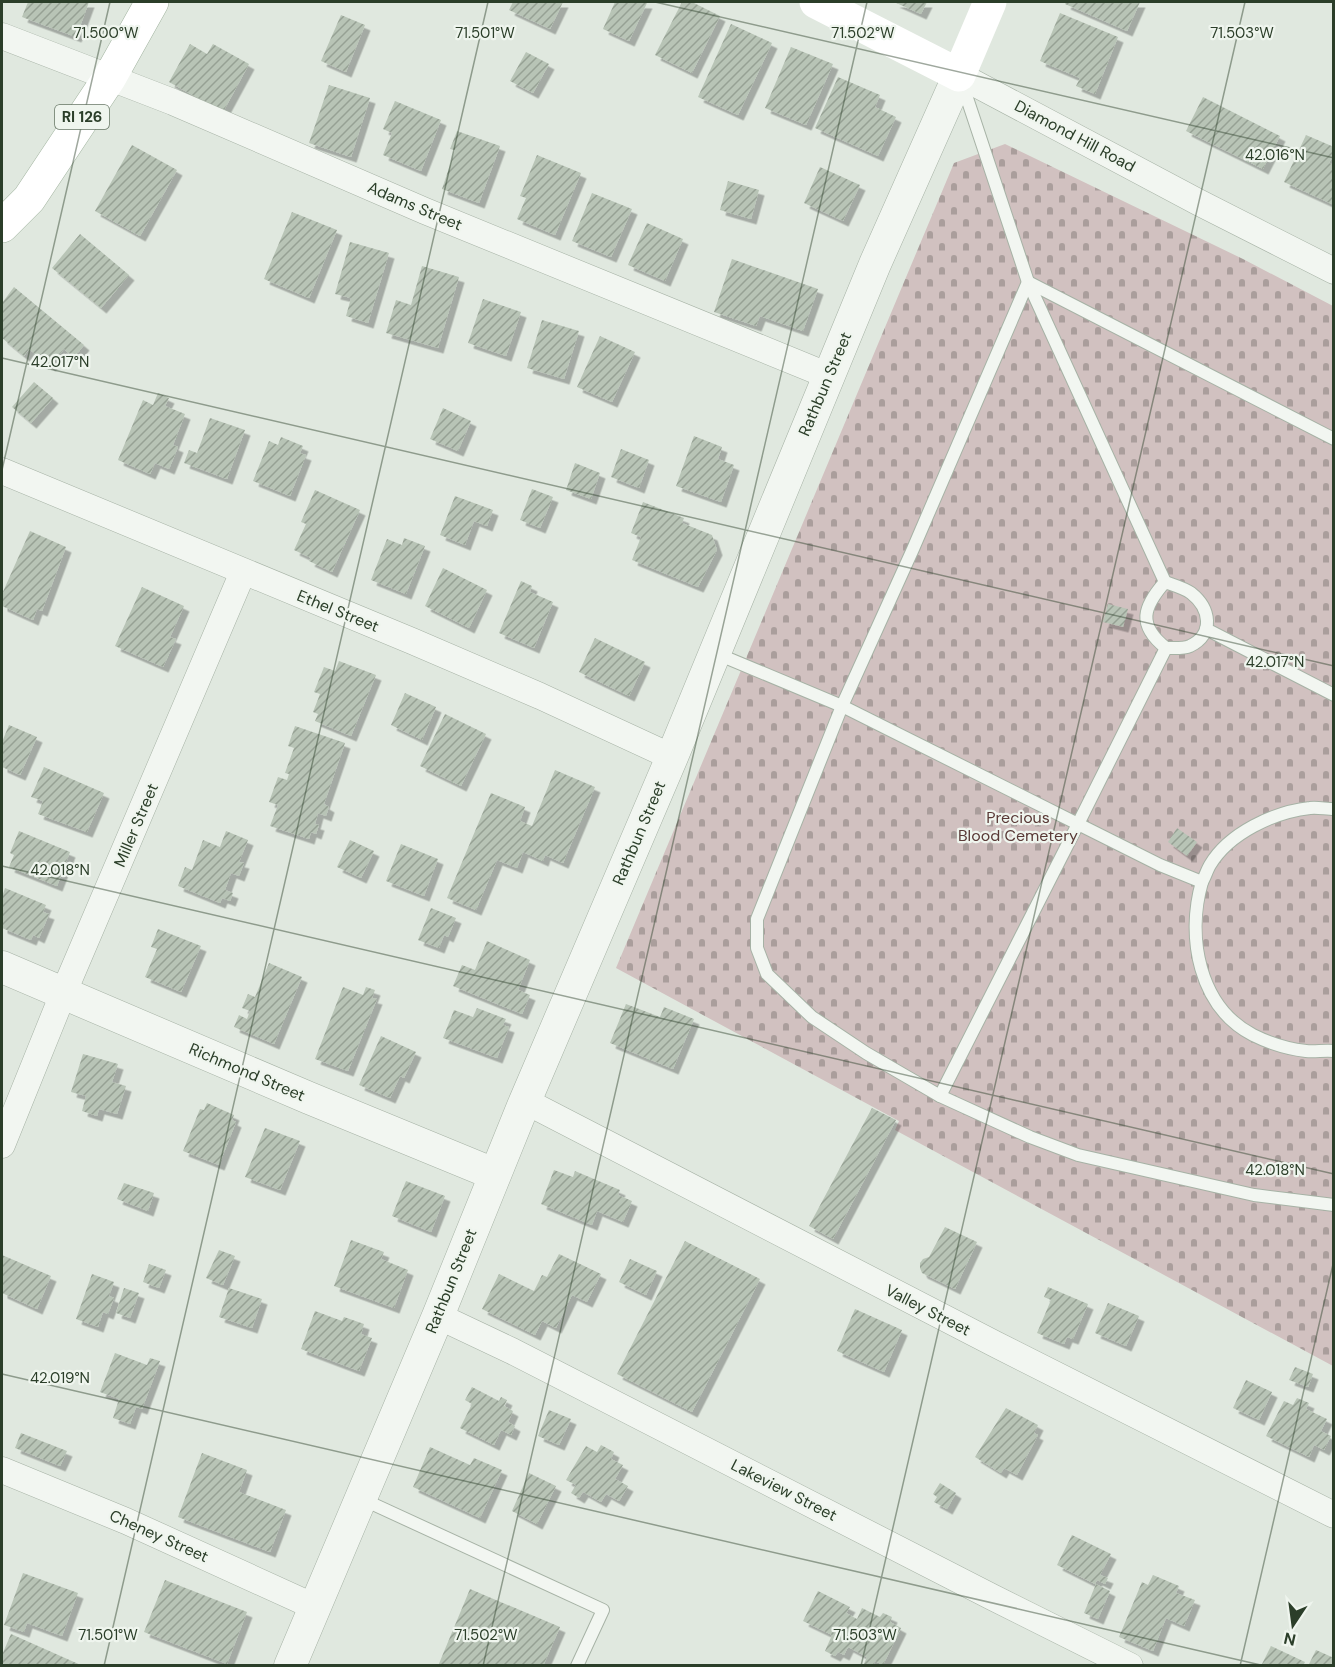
<svg xmlns="http://www.w3.org/2000/svg" width="1335" height="1667" font-family="'DM Sans',sans-serif">
<defs>
<pattern id="cemetery-stones" width="16" height="16" patternUnits="userSpaceOnUse" patternTransform="scale(1.5)"><rect width="16" height="16" fill="#d1c1c0"/><path d="M2 7V4a2 2 0 0 1 4 0v3zM10 15v-3a2 2 0 0 1 4 0v3z" fill="#aa9e9c"/></pattern>
<pattern id="building-hatch" width="6" height="6" patternUnits="userSpaceOnUse" patternTransform="scale(1.5)"><rect width="6" height="6" fill="#b8c4b6"/><path d="M-1 1l2-2M0 6l6-6M5 7l2-2" fill="none" stroke="#96a194"/></pattern>
<filter id="shadow"><feDropShadow dx="5.5" dy="5.5" stdDeviation="0" flood-color="#0004"/></filter>
</defs>
<rect width="100%" height="100%" fill="#e0e8df"/>
<path fill="url(#cemetery-stones)" d="M1005 144 1243 259 1333 306V1366L895 1130 899 1121 616 968 954 163Z"/>
<g fill="url(#building-hatch)" filter="url(#shadow)">
<path d="M28 2H89L76 37 22 17Z"/>
<path d="M513 2H563L550 29 509 10Z"/>
<path d="M615 2 647 3 629 41 603 29Z"/>
<path d="M682 2H692L720 16 692 73 655 55Z"/>
<path d="M894 2H927L921 14Z"/>
<path d="M1066 2H1140L1127 31 1065 4Z"/>
<path d="M1060 13 1118 37 1095 94 1076 86 1080 78 1040 61Z"/>
<path d="M341 15 365 25 346 72 321 61Z"/>
<path d="M731 24 772 43 738 115 698 97Z"/>
<path d="M190 44 207 54 213 44 249 64 223 112 169 82Z"/>
<path d="M791 47 833 64 806 125 765 108Z"/>
<path d="M526 52 549 64 533 93 510 81Z"/>
<path d="M838 77 880 95 875 107 896 117 878 156 815 128Z"/>
<path d="M329 85 370 98 351 157 309 143Z"/>
<path d="M1203 97 1280 136 1263 169 1186 131Z"/>
<path d="M395 101 441 120 421 171 383 155 392 133 383 129Z"/>
<path d="M457 131 500 146 479 203 442 189 455 150 450 149Z"/>
<path d="M1306 135 1334 147V154L1329 163 1334 165V205L1284 182Z"/>
<path d="M132 145 177 170 140 236 95 211Z"/>
<path d="M537 155 581 173 555 235 517 219 526 198 520 196Z"/>
<path d="M820 167 860 185 843 221 804 203Z"/>
<path d="M728 181 759 190 751 219 720 210Z"/>
<path d="M592 193 632 209 611 257 572 241Z"/>
<path d="M292 212 337 230 309 298 264 279Z"/>
<path d="M647 223 683 239 665 281 628 265Z"/>
<path d="M80 234 129 275 101 308 52 268Z"/>
<path d="M350 242 389 253 368 323 346 316 351 298 335 294Z"/>
<path d="M732 259 818 289 803 331 760 316 756 326 714 312Z"/>
<path d="M422 266 459 277 438 348 386 333 396 300 411 305Z"/>
<path d="M14 287 84 345 74 358 64 349 50 366 29 349 24 356 2 338V303Z"/>
<path d="M483 299 521 312 506 356 468 343Z"/>
<path d="M542 320 579 331 564 379 527 368Z"/>
<path d="M600 336 635 352 612 402 577 387Z"/>
<path d="M34 382 53 398 31 423 12 407Z"/>
<path d="M158 393 169 398 165 406 185 414 173 445 178 447 169 469 155 463 150 474 118 460 143 400 153 405Z"/>
<path d="M443 408 471 421 458 451 430 439Z"/>
<path d="M210 418 245 430 227 479 184 463 189 450 197 453Z"/>
<path d="M694 436 722 447 718 459 734 465 721 502 676 486Z"/>
<path d="M281 437 303 446 300 453 306 455 290 496 253 481 269 441 278 445Z"/>
<path d="M621 449 649 460 639 488 611 477Z"/>
<path d="M575 463 600 473 591 499 566 490Z"/>
<path d="M532 489 553 497 540 528 520 520Z"/>
<path d="M315 490 360 510 332 572 309 561 311 558 294 550 306 524 301 522Z"/>
<path d="M455 496 493 510 487 526 474 521 465 545 440 535Z"/>
<path d="M643 502 684 518 682 523 712 535 717 550 698 587 632 560 641 537 631 533Z"/>
<path d="M30 531 66 547 42 611 37 609 33 620 2 606V594Z"/>
<path d="M404 538 425 546 406 594 371 580 387 539 402 545Z"/>
<path d="M443 568 487 590 469 628 425 606Z"/>
<path d="M521 581 532 586 530 592 553 602 534 648 499 633Z"/>
<path d="M142 587 184 606 170 637 176 639 163 667 115 646Z"/>
<path d="M1108 604 1128 609 1123 627 1103 622Z"/>
<path d="M595 638 645 662 629 696 579 672Z"/>
<path d="M339 661 376 675 351 736 315 721 318 714 313 712 320 694 314 692 324 667 335 671Z"/>
<path d="M405 693 436 707 422 740 391 725Z"/>
<path d="M445 714 486 734 461 786 420 766Z"/>
<path d="M9 725 37 737 20 775 2 767V742Z"/>
<path d="M295 726 345 743 324 804 329 807 326 816 318 813 315 824 319 825 316 834 311 832 309 839 270 826 278 805 269 802 278 777 287 780 289 774 285 773 294 748 288 746Z"/>
<path d="M44 767 104 793 87 832 38 814 43 801 31 797Z"/>
<path d="M555 770 595 787 563 863 545 855 543 861 523 852 517 868 497 860 476 910 447 898 491 793 525 807 520 821 532 826Z"/>
<path d="M1177 828 1197 842 1187 856 1168 842Z"/>
<path d="M19 831 70 852 57 886 9 867 14 855 10 853Z"/>
<path d="M226 831 248 840 239 862 244 863 239 876 231 873 225 890 233 893 230 901 222 898 220 903 178 886 185 867 192 870 203 840 220 847Z"/>
<path d="M350 840 374 851 361 878 337 867Z"/>
<path d="M401 844 438 859 424 896 386 881Z"/>
<path d="M5 888 46 905 43 912 49 914 39 938 33 935 31 940 2 928V897Z"/>
<path d="M431 908 456 918 448 937 444 935 439 948 418 940Z"/>
<path d="M158 929 201 946 181 992 145 977 157 949 151 947Z"/>
<path d="M487 941 530 960 518 990 530 995 522 1014 453 986 462 965 475 970Z"/>
<path d="M269 963 302 977 274 1044 234 1027 239 1015 247 1019 250 1011 242 1008 248 994 255 997Z"/>
<path d="M343 987 363 995 366 987 375 990 372 998 377 999 348 1071 315 1059Z"/>
<path d="M626 1004 660 1017 664 1007 694 1019 673 1069 610 1043Z"/>
<path d="M477 1008 506 1019 503 1025 509 1027 497 1058 443 1038 454 1010 473 1017Z"/>
<path d="M381 1036 416 1052 404 1078 400 1076 390 1098 359 1085Z"/>
<path d="M83 1054 118 1064 112 1082 126 1086 117 1114 99 1109 97 1116 82 1111 86 1096 71 1092Z"/>
<path d="M207 1103 234 1115 232 1120 236 1122 219 1165 183 1151 200 1109 204 1110Z"/>
<path d="M872 1108 896 1120 833 1239 809 1226Z"/>
<path d="M265 1128 300 1141 280 1190 245 1177Z"/>
<path d="M554 1170 573 1177 575 1171 620 1190 618 1195 632 1201 623 1222 597 1211 592 1225 541 1204Z"/>
<path d="M406 1181 445 1196 431 1232 392 1216Z"/>
<path d="M124 1183 154 1193 148 1211 117 1199Z"/>
<path d="M945 1227 977 1242 955 1289 922 1273 920 1268V1263L923 1259 929 1257Z"/>
<path d="M351 1240 384 1252 381 1259 408 1270 394 1308 334 1286Z"/>
<path d="M685 1241 760 1279 692 1412 617 1374Z"/>
<path d="M219 1250 235 1256 223 1285 206 1278Z"/>
<path d="M559 1254 601 1274 587 1302 572 1295 556 1328 542 1321 535 1335 482 1309 499 1274 534 1291 542 1275 547 1277Z"/>
<path d="M2 1255 51 1276 37 1309 2 1293Z"/>
<path d="M630 1259 657 1271 646 1295 619 1282Z"/>
<path d="M149 1264 166 1270 159 1288 143 1282Z"/>
<path d="M92 1274 114 1282 109 1296 114 1298 108 1314 103 1312 98 1327 76 1319Z"/>
<path d="M1048 1287 1088 1304 1073 1339 1067 1337 1064 1344 1037 1333 1051 1300 1044 1297Z"/>
<path d="M124 1288 139 1293 130 1318 116 1313Z"/>
<path d="M229 1288 262 1299 252 1328 219 1317Z"/>
<path d="M1108 1303 1139 1316 1126 1346 1095 1333Z"/>
<path d="M855 1309 902 1330 884 1372 837 1351Z"/>
<path d="M315 1311 342 1321 344 1317 364 1324 361 1334 372 1338 359 1371 301 1349Z"/>
<path d="M115 1353 147 1365 150 1358 160 1361 142 1409 136 1407 130 1424 113 1418 119 1399 100 1392Z"/>
<path d="M1295 1367 1313 1374 1308 1387 1289 1380Z"/>
<path d="M1246 1380 1272 1392 1259 1420 1233 1408Z"/>
<path d="M472 1387 499 1401 501 1397 507 1400 504 1406 513 1411 508 1422 515 1426 511 1435 501 1430 494 1445 460 1428 472 1404 465 1400Z"/>
<path d="M1297 1398 1309 1403 1306 1409 1327 1419 1321 1431 1331 1436 1324 1450 1314 1445 1309 1457 1266 1436 1284 1401 1293 1405Z"/>
<path d="M1006 1408 1038 1425 1034 1433 1038 1435 1017 1475 1004 1468 1001 1473 975 1457Z"/>
<path d="M549 1410 571 1419 559 1445 538 1436Z"/>
<path d="M21 1433 67 1451 60 1466 15 1448Z"/>
<path d="M601 1445 614 1452 611 1459 623 1465 615 1479 628 1486 619 1501 606 1494 601 1502 583 1492 579 1498 571 1493 576 1485 566 1480 586 1446 597 1452Z"/>
<path d="M430 1447 470 1465 474 1458 502 1470 480 1518 413 1487Z"/>
<path d="M202 1453 247 1470 239 1492 286 1510 270 1552 178 1517Z"/>
<path d="M529 1473 556 1486 537 1524 512 1511Z"/>
<path d="M940 1483 956 1493 947 1509 934 1502 937 1497 933 1494Z"/>
<path d="M1072 1535 1111 1554 1100 1575 1108 1578 1105 1584 1097 1580 1095 1584 1057 1565Z"/>
<path d="M23 1573 78 1593 62 1636 27 1623 24 1632 4 1625Z"/>
<path d="M1153 1575 1179 1586 1176 1593 1195 1600 1184 1626 1166 1618 1153 1651 1119 1637 1142 1582 1148 1585Z"/>
<path d="M165 1580 247 1612 227 1664 144 1632Z"/>
<path d="M1096 1584 1110 1591 1098 1619 1084 1613Z"/>
<path d="M470 1589 560 1627 543 1666H438Z"/>
<path d="M818 1591 850 1607 846 1613 857 1619 862 1608 880 1617 883 1613 892 1617 890 1622 901 1628 883 1665 875 1661 873 1666H863L867 1657 848 1647 844 1655 838 1652 835 1656 825 1651 832 1635 803 1621Z"/>
<path d="M11 1634 83 1666H2V1655Z"/>
<path d="M1271 1646 1305 1662 1303 1666H1261Z"/>
<path d="M1316 1650 1334 1658V1666H1308Z"/>
</g>
<g fill="none" stroke-linecap="round" stroke-linejoin="round">
<defs>
<g id="service">
<path d="M962 83 1028 282 1165 582"/>
<path d="M1334 439 1028 282 913 549 842 706 757 919V948L767 974 812 1017 866 1053 940 1096 1030 1137 1078 1155 1254 1195 1334 1205"/>
<path d="M1165 582C1173 585 1184 588 1191 593 1210 608 1215 634 1190 646 1183 649 1174 648 1166 648 1137 625 1143 607 1165 582Z"/>
<path d="M1206 629 1334 695"/>
<path d="M1166 648 1078 824 1160 865 1202 882C1205 877 1207 870 1210 865 1229 833 1274 812 1310 808 1317 807 1326 809 1334 809"/>
<path d="M715 653 842 706 1078 824 940 1096"/>
<path d="M1202 882C1186 937 1199 1007 1253 1035 1269 1043 1289 1049 1306 1051 1315 1052 1324 1050 1334 1051"/>
<path d="M362 1499 603 1610 577 1666"/>
</g>
<g id="minor">
<path d="M2 36 173 102 425 211 829 376"/>
<path d="M959 75 1198 202 1334 271"/>
<path d="M2 471 412 641 540 696 672 757"/>
<path d="M525 1101 995 1344 1334 1515"/>
<path d="M2 1145 63 994 243 572"/>
<path d="M438 1316 512 1351 992 1597 1130 1666"/>
<path d="M2 1470 126 1521 315 1607"/>
</g>
<g id="tertiary">
<path d="M2 967 309 1098 494 1174"/>
<path d="M290 1666 438 1316 523 1106 672 757 875 264 959 75"/>
</g>
<path id="primary" d="M2 226 29 199 110 77 152 2"/>
</defs>
<use href="#service" stroke="#a6b2a5" stroke-width="14"/>
<use href="#minor" stroke="#a6b2a5" stroke-width="27"/>
<use href="#tertiary" stroke="#a6b2a5" stroke-width="33"/>
<use href="#primary" stroke="#a1b39f" stroke-width="34"/>
<use href="#service" stroke="#f2f6f1" stroke-width="12"/>
<use href="#minor" stroke="#f2f6f1" stroke-width="26"/>
<use href="#tertiary" stroke="#f2f6f1" stroke-width="32"/>
<path stroke="#fff" stroke-width="33" d="M816 2 959 75 990 2"/>
<use href="#primary" stroke="#fff" stroke-width="33"/>
</g>
<path fill="none" stroke="#2b3e29" stroke-width="1.5" stroke-opacity="0.45" d="M655 2 1334 158M2 358 1334 666M2 470 110 2M2 866 1334 1174M2 1374 1265 1666M104 1666 488 2M483 1666 867 2M861 1666 1245 2M1240 1666 1334 1260"/>
<g text-anchor="middle" dominant-baseline="central" stroke-width="4.5" stroke-linejoin="round" paint-order="stroke">
<rect fill="#eff5ee" stroke="#667564" stroke-width="1.5" x="55" y="105" width="54" height="24" rx="4.5"/>
<g font-size="15" font-weight="bold" fill="#2b3e29">
<text x="82" y="117">RI 126</text>
</g>
<g font-size="16" fill="#2b3e29" stroke="#eff5ee">
<text transform="translate(1075 136) rotate(28)">Diamond Hill Road</text>
<text transform="translate(415 206) rotate(23)">Adams Street</text>
<text transform="translate(825 384) rotate(-67)">Rathbun Street</text>
<text transform="translate(338 611) rotate(22)">Ethel Street</text>
<text transform="translate(136 825) rotate(-67)">Miller Street</text>
<text transform="translate(639 833) rotate(-67)">Rathbun Street</text>
<text transform="translate(247 1072) rotate(23)">Richmond Street</text>
<text transform="translate(451 1281) rotate(-68)">Rathbun Street</text>
<text transform="translate(928 1310) rotate(27)">Valley Street</text>
<text transform="translate(784 1490) rotate(27)">Lakeview Street</text>
<text transform="translate(159 1536) rotate(24)">Cheney Street</text>
</g>
<g font-size="16" fill="#593936" stroke="#eff5ee">
<text x="1018" y="817">Precious<tspan x="1018" dy="18">Blood Cemetery</tspan></text>
</g>
</g>
<g font-size="15" text-anchor="middle" fill="#2b3e29" stroke="#eff5ee" stroke-width="4.5" stroke-linejoin="round" paint-order="stroke">
<text x="863" y="38">71.502°W</text>
<text x="1242" y="38">71.503°W</text>
<text x="106" y="38">71.500°W</text>
<text x="485" y="38">71.501°W</text>
<text x="1275" y="160">42.016°N</text>
<text x="60" y="367">42.017°N</text>
<text x="1275" y="667">42.017°N</text>
<text x="60" y="875">42.018°N</text>
<text x="1275" y="1175">42.018°N</text>
<text x="60" y="1383">42.019°N</text>
<text x="108" y="1640">71.501°W</text>
<text x="486" y="1640">71.502°W</text>
<text x="865" y="1640">71.503°W</text>
</g>
<rect width="1335" height="1667" fill="none" stroke="#2b3e29" stroke-width="6"/>
<g transform="translate(1293 1625) rotate(193)" stroke="#eff5ee" stroke-width="4.5" paint-order="stroke">
<path d="M0-4.5L10 22L0 15L-10 22Z" fill="#2b3e29"/>
<text y="-9" font-size="16" font-weight="bold" text-anchor="middle" fill="#2b3e29">N</text>
</g>
</svg>
